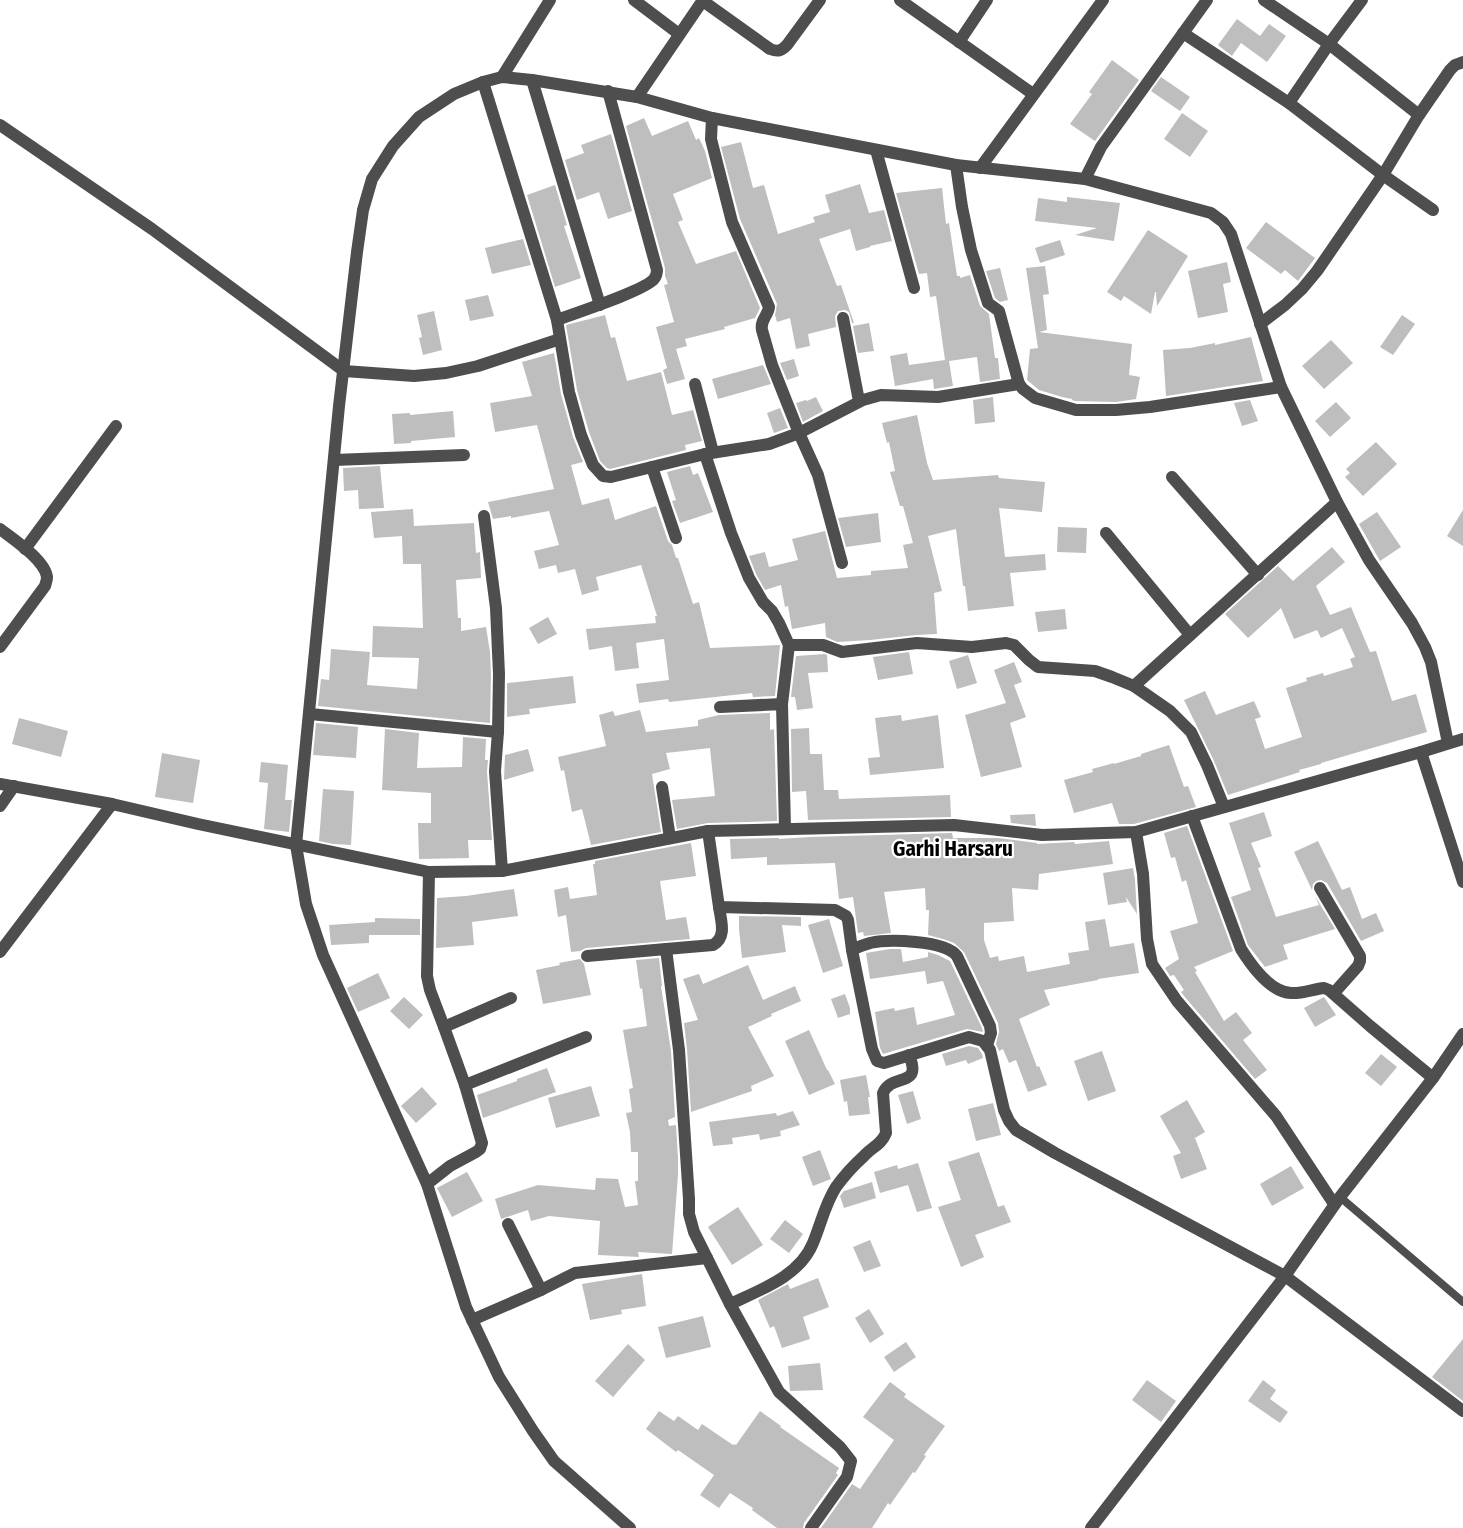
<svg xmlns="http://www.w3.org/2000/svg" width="1463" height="1528" font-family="'Fira Sans Condensed',sans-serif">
<rect width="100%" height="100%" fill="#fff"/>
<g fill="#bebebe">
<path d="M1237 19 1260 36 1269 24 1286 36 1267 62 1241 43 1232 56 1218 45Z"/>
<path d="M1112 60 1139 80 1095 141 1070 124 1092 94 1089 92Z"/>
<path d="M1161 77 1190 97 1180 111 1151 91Z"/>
<path d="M1182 113 1208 131 1190 157 1164 139Z"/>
<path d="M644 118 652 136 688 121 696 140 699 138 705 151 712 178 673 194 683 220 678 222 696 264 736 251 760 308 755 318 724 327 725 329 685 339 687 346 676 349 685 379 667 384 663 370 667 368 656 327 674 322 664 285 668 284 665 276V268L626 126Z"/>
<path d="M611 134 632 211 608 219 599 192 577 200 565 160 584 153 581 145Z"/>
<path d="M741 142 753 188 764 185 778 234 815 222 813 217 830 212 825 195 860 184 869 213 884 210 892 241 870 246V247L856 251 850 229 819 239 837 286 841 285 854 323H852L849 312 845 310 838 311 835 316 836 327 808 334 810 346 796 349 790 318 777 322 775 315 777 304 740 219 721 147Z"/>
<path d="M555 185 567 225 564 226 581 278 555 287 527 195Z"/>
<path d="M942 188 946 224 949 223 957 276H960V278L970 275 980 306 989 314 995 358H998L1000 379 980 382 977 357 949 361 953 386 934 389 933 379 895 386 890 356 907 353 909 365 945 360 936 296 930 297 927 273 919 274 896 193Z"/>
<path d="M1067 197 1120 203 1114 241 1075 235 1097 228 1035 221 1038 198 1067 202Z"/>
<path d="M1266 222 1315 258 1298 281 1285 270 1281 274 1246 248Z"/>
<path d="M1148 230 1188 256 1157 306 1156 292H1155L1151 314 1124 296 1121 301 1107 292Z"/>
<path d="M523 239 531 265 492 274 485 248Z"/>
<path d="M1060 240 1065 255 1040 263 1035 248Z"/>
<path d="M1227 262 1231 282 1223 284 1228 312 1198 318 1188 271Z"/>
<path d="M1045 266 1049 294 1043 295 1047 330 1039 332 1132 344 1129 375 1140 377 1136 399 1116 402 1075 401 1072 400V399L1062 397 1039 390 1027 380 1030 349 1038 348 1026 268Z"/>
<path d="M1000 268 1008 300 1000 302 995 298 986 271Z"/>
<path d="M488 295 494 316 470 321 465 300Z"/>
<path d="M434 311 442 350 423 355 419 338 422 337 417 315Z"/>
<path d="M605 315 611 338 615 337 627 381 661 372 672 415 693 410 702 441 685 445 686 450 610 469 607 468 600 461 589 432 577 390 566 325Z"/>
<path d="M1402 315 1415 324 1393 355 1380 347Z"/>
<path d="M869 323 874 351 858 353 853 326Z"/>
<path d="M1251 337 1263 381 1166 396 1163 350 1190 348 1215 343V345Z"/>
<path d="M1331 340 1353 363 1324 389 1302 366Z"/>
<path d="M554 353 561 394 573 437 583 462 571 465 582 505 609 498 615 520 656 506 668 541 672 545 676 558H678L693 604 699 602 710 648 780 645 775 696 753 697 752 693 669 702 668 699 639 703 636 684 669 680 664 639 636 643 639 668 615 671 612 646 589 650 586 629 656 623 655 616H657L641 565 596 577 599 590 582 595 575 569 558 573 556 565 539 569 534 551 559 545 549 511 511 518V516L493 519 488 502 554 489 537 425 495 432 490 403 532 396 522 362Z"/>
<path d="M794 359 799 376 787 380 780 363Z"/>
<path d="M763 365 771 384 718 399 712 379Z"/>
<path d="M816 397 823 411 803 422 796 403 806 400 807 401Z"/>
<path d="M993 397 995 422 975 424 973 400Z"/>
<path d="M1250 400 1258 421 1242 426 1234 403Z"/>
<path d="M1336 402 1351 418 1330 437 1315 421Z"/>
<path d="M780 408 788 428 774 433 767 413Z"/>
<path d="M453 411 455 437 411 441V443L394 444 392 414 410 413V415Z"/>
<path d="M917 415 927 463 933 480 998 475 999 478 1045 482 1042 512 999 508 1005 557 1045 554 1046 570 1010 573 1014 606 968 611 965 586H963L956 529 928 536 942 591 934 593 937 634 916 635 870 640 837 642 826 637 825 623 792 629 788 606 785 607 781 585 765 590 756 574 749 556 765 552 769 567 798 560 792 539 825 531 837 578 871 575V571L908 568 903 545 913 543 903 506H900L890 472 895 471 889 442 887 443 882 423Z"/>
<path d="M1376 442 1397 464 1363 496 1345 477 1350 473 1346 469Z"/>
<path d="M380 466 384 508 359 509 358 490 344 491 343 468Z"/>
<path d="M690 466 693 475 698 473 713 512 680 523 672 501 676 500 667 472Z"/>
<path d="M413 509 414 526 474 523 476 553 480 552 481 578 456 580 458 618H461V631L486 627 490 652 491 674 490 723 318 706 321 679 329 680 331 649 370 652 367 685 417 689 419 658 372 657 373 626 423 628 421 564H403L402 536 374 538 371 512Z"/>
<path d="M1463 510V546L1447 536Z"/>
<path d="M1377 512 1401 547 1380 561 1359 524Z"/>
<path d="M878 513 881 542 846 547 838 518Z"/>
<path d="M1058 527 1087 528 1086 553 1057 552Z"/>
<path d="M1332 547 1345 562 1316 586 1330 615 1351 607 1370 652 1376 651 1392 701 1416 694 1427 732 1321 763V764L1299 770 1300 772 1228 795 1214 761 1184 700 1205 691 1216 715 1254 701 1261 717 1255 719 1265 749 1302 737 1286 688 1307 681 1306 678 1323 673 1324 676 1353 667 1350 659 1355 657 1342 628 1321 638 1317 630 1294 639 1281 608 1248 638 1225 614 1278 566 1293 581Z"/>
<path d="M1065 609 1067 629 1038 632 1035 612Z"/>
<path d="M548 617 557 634 538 644 529 628Z"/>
<path d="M909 652 913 674 878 680 873 657Z"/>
<path d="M825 654 827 655 828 672 808 673 813 708 797 710 795 697H791L796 656Z"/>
<path d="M968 655 977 683 957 689 949 661Z"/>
<path d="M1014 662 1022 682 1014 685 1026 717 1010 723 1022 767 981 777 965 715 1006 703 994 670Z"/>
<path d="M573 676 576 703 529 709 530 714 507 717V683Z"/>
<path d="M640 710 646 732 698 726V720L719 715 770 713V730L774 729 777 821 708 823 677 829 672 800 715 796 710 748 666 753 670 769 652 774 661 832 591 845 582 809 572 812 564 770 561 771 558 757 606 746 599 715 613 711 615 716Z"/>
<path d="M901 715 902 721 938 715 944 768 870 775 868 758 880 757 875 718Z"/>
<path d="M19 718 68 731 61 757 12 744Z"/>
<path d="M316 723 358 727 356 758 313 755Z"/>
<path d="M809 728 810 754H822L824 790H838L839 799 950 795 951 817 808 820 806 791 792 792 791 729Z"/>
<path d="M385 729 419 733 417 768 462 767 463 737 486 739 485 760H488L487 772 492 840H468L469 858 419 859 418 823H431V793L382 790Z"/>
<path d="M1169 745 1184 787 1188 786 1196 807 1134 824H1119L1112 803 1074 813 1064 780 1093 772 1092 769 1114 763V764L1141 756V754Z"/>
<path d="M528 749 534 771 504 780 505 755Z"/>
<path d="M162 753 200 760 193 803 155 797Z"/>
<path d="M261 762 288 765 285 800H292L289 832 264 829 268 783 259 782Z"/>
<path d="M323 789 354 791 351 845 333 844 319 841Z"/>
<path d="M1264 812 1272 836 1251 843 1261 867 1258 868 1276 917 1319 905 1315 896 1335 929 1283 945 1288 959 1265 967 1248 945 1231 897 1251 890 1229 823Z"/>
<path d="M1035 814 1036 826 1011 823 1010 815Z"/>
<path d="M1187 826 1233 951 1194 967 1197 971 1195 972 1224 1021 1236 1012 1252 1033 1243 1040 1267 1070 1255 1079 1184 996 1181 992 1184 990 1174 975 1170 976 1165 968 1179 959 1170 931 1198 923 1186 880 1182 882 1175 857 1171 858 1164 833Z"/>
<path d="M952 833 953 838H998L1037 843V844L1074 842 1075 844 1109 841 1113 864 1039 874 1038 890 1012 888 1014 921 984 923V940L990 958 998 956 999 961 1024 956 1027 972 1070 964 1068 953 1089 950 1085 922 1105 919 1110 947 1134 943 1139 973 1098 979V980L1044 990 1050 1005 1019 1019 1037 1067 1039 1066 1047 1085 1028 1092 1016 1060 1009 1063 1003 1049 999 1051 996 1044 999 1032 998 1023 964 952 954 943 943 939 928 935 929 910H926L925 888 884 892 891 933 864 936 863 932 858 933 853 897 839 899 835 863 767 865V857L731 859 730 839 779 838V839L810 837Z"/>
<path d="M1318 841 1342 890 1350 887 1362 919 1376 913 1384 931 1361 941 1327 883 1321 880 1316 881 1313 884 1312 890 1294 852Z"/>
<path d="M691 843 696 876 660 881 666 920 686 917 690 939 586 948 580 951 571 952 566 915 558 917 554 890 568 887 570 899 597 895 593 864H595V861Z"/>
<path d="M1133 868 1135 880 1137 914 1126 897 1127 902 1108 905 1103 873Z"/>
<path d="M514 889 518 916 472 922 474 945 436 948 437 898 466 896Z"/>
<path d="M739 916 801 917V926L782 925 786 952 742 958 739 929Z"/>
<path d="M375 918 420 919V935H369V943L331 945 329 925 375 922Z"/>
<path d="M829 919 843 966 823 973 808 925Z"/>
<path d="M890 949H901L903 962 928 957V952L938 955 950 961 982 1028 983 1032 967 1029 883 1054 880 1048 875 1012 894 1008 895 1011 914 1007 917 1025 955 1015 943 981 927 984 925 971 870 979 866 953Z"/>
<path d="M659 958 662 986H661L671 1051 675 1117 668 1120 669 1126 676 1125 678 1158V1175L672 1254 638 1252 639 1257 598 1255 600 1221 549 1216 531 1221 528 1210 501 1219 495 1199 538 1185 595 1190 596 1178 618 1179 625 1207 638 1205 635 1181H638V1152H631L630 1132 626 1113 632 1112 629 1089 633 1088 623 1030 647 1026 642 988 640 989 636 960Z"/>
<path d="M580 959 584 964 591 995 543 1004 536 970 560 965 559 963Z"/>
<path d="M748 965 763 1000 795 986 801 1001 771 1014 772 1016 748 1027 774 1076 751 1086 752 1091 691 1112 687 1049 684 1023 698 1020 683 979 699 974 703 984Z"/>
<path d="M378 973 390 998 358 1012 347 988Z"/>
<path d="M845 994 850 1008V1014L838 1018 831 999Z"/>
<path d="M404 997 423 1015 409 1029 390 1011Z"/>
<path d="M1324 997 1336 1015 1315 1027 1304 1008Z"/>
<path d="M809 1030 827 1070H828L835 1084 809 1095 785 1041Z"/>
<path d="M969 1046 978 1048 982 1054 983 1058 968 1064 966 1060 946 1066 942 1054Z"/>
<path d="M1102 1051 1116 1091 1088 1101 1074 1061Z"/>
<path d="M1381 1054 1397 1067 1381 1086 1365 1073Z"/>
<path d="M547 1068 556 1092 483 1118 477 1095 517 1081V1079Z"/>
<path d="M866 1075 870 1097H868L870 1114 849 1116 847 1101 844 1102 840 1080Z"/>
<path d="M591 1086 600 1116 556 1128 548 1098Z"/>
<path d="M422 1087 437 1104 416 1123 401 1106Z"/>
<path d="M913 1091 921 1119 907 1124 898 1095Z"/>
<path d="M1187 1100 1205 1132 1195 1138 1207 1169 1181 1179 1173 1156 1181 1153 1160 1116Z"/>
<path d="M993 1103 1001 1135 976 1141 968 1109Z"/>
<path d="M793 1111 800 1125 780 1131 781 1136 760 1140 759 1134 732 1138 733 1144 713 1146 709 1122 776 1113 777 1116Z"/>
<path d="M820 1150 831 1179 813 1186 802 1157Z"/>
<path d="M979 1152 998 1207 1004 1205 1011 1222 975 1235 984 1257 961 1267 938 1207 961 1200 948 1162Z"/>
<path d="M918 1163 932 1208 917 1212 908 1185 880 1193 874 1172 897 1165 898 1169Z"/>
<path d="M1291 1166 1304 1188 1272 1206 1260 1184Z"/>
<path d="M467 1172 483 1201 452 1217 437 1188Z"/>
<path d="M872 1182 876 1198 844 1208 840 1196 844 1191Z"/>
<path d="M738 1207 763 1245 732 1265 708 1227Z"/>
<path d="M785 1220 803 1234 789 1253 770 1239Z"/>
<path d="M870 1240 881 1266 864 1272 853 1247Z"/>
<path d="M642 1274 646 1306 621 1310 622 1314 590 1320 582 1284Z"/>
<path d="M818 1278 829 1307 803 1317 810 1339 782 1348 774 1326 770 1328 758 1300 788 1284 790 1289Z"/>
<path d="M869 1309 884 1334 870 1343 855 1318Z"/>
<path d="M703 1316 711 1347 666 1358 658 1327Z"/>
<path d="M1463 1339V1401L1432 1377Z"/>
<path d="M906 1342 916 1357 894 1372 884 1357Z"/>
<path d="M628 1344 645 1360 613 1397 595 1381Z"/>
<path d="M820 1363 823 1390 790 1391 788 1366Z"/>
<path d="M1147 1380 1176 1401 1161 1422 1132 1400Z"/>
<path d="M1263 1380 1276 1390 1270 1399 1288 1412 1280 1423 1248 1401Z"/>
<path d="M890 1382 906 1394 904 1397 945 1426 924 1455 926 1456 915 1473 913 1472 890 1505 888 1503 872 1528H821L852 1484 860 1489 894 1440 863 1417Z"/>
<path d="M659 1411 674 1421 678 1416 698 1430 702 1424 733 1445 734 1444 736 1445 760 1411 781 1426 780 1427 839 1468 836 1473 838 1475 804 1523 803 1528H777L752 1510 753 1508 730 1493 719 1508 700 1495 714 1475 678 1450 676 1452 646 1429Z"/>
</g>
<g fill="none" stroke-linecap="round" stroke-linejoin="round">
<path stroke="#4e4e4e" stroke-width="8" d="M1340 1197 1463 1302"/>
<g stroke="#4e4e4e" stroke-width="12">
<path d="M634 0 679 34"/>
<path d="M900 0 1033 94"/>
<path d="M1264 0 1329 44 1419 115"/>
<path d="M703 1 770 49C778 52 781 51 787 45L820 0"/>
<path d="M1183 33 1289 103 1383 175 1433 210"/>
<path d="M959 42 987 0"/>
<path d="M502 77 550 0"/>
<path d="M532 80 600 305"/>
<path d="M483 82 557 320"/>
<path d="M608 91 657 270C657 273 657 275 654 279 644 291 575 313 557 320L569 392 581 435 593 465 603 476 611 477 705 454 769 444 799 433 863 400 881 395 938 397 1019 384 1023 389 1035 398 1076 410H1116L1150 407 1281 387"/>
<path d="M637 97 703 0"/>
<path d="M1289 103 1329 44 1362 0"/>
<path d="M712 118 711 139 732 222 769 307C768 316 760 320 762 330L772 365 799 433 818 475 842 563"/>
<path d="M0 125 152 229 344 371 414 376 446 373 478 366 560 339"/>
<path d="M876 150 914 288"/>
<path d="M956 165 962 207 971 250 987 300 988 303 999 311 1019 384"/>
<path d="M980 168 1103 0"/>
<path d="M1085 179 1101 147 1207 0"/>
<path d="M843 318 859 401"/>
<path d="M1260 324 1285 305 1302 289 1317 271 1383 175 1419 115 1450 70 1455 65 1463 62"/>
<path d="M695 384 713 452"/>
<path d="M705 454 731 533 749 578 763 602 772 611 779 623 789 645H823L842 652 917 643 972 647 1006 643 1014 645 1029 660 1038 667 1095 671 1112 677 1134 686 1170 711 1191 732 1207 765 1224 807"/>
<path d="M334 460 464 455"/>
<path d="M652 467 676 538"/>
<path d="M1172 477 1258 575"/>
<path d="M484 516 496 608 499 674 498 732 495 771 502 871"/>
<path d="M0 529C13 539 45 560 47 577 47 580 46 583 45 586L0 647"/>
<path d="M1106 533 1190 635"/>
<path d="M25 549 116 426"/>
<path d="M1134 686 1337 502"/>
<path d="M782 704 789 645"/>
<path d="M720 707 782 704 785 829"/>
<path d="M310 714 498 732"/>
<path d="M1421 752 1463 882"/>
<path d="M662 787 670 838"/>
<path d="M0 806 14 786"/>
<path d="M1192 816 1241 949C1251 965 1270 992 1291 993 1301 994 1314 989 1324 988L1329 990 1370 1026 1433 1078"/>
<path d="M708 831 719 907 835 910 846 916 848 920 852 950 872 1049 877 1061 884 1063 969 1037 983 1041 990 1050 1004 1110 1009 1121 1016 1130 1055 1153 1285 1276 1463 1411"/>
<path d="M1136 832 1143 874 1147 939 1152 964 1177 1001 1276 1116 1334 1204"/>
<path d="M429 872 427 976 430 990 444 1027"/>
<path d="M1320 888 1360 956V961L1358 966 1334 993"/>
<path d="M719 907C721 921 727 937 713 945L666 949 679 1050 689 1199V1214L694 1232 730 1304 779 1392 840 1447 851 1461 847 1477 811 1528"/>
<path d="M852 950C857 947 864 945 870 943 888 939 945 940 957 956L990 1026 991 1033 987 1045"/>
<path d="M0 952 112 804"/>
<path d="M587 956 666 949"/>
<path d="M465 1085 586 1037"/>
<path d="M427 1184 450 1166 476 1152 480 1149 482 1143 465 1085 444 1027 511 998"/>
<path d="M508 1224 541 1290"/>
<path d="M730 1304C760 1290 800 1276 813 1243 821 1224 825 1204 836 1187 844 1176 854 1165 864 1156 871 1148 882 1144 886 1133L883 1093C892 1072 923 1089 909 1055"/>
<path d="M472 1320 541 1290 575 1273 707 1258"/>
<path d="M630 1528 554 1461 533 1431 499 1377 466 1307 427 1184 323 955 306 904 296 845 339 406 357 252 363 210 372 179 393 146 419 117 454 94 483 82 502 77 532 80 637 97 712 118 956 165 1085 179 1211 213 1223 222 1231 234 1281 387 1337 502 1369 560 1412 623 1425 647 1431 662 1448 743"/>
<path d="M1091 1528 1285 1276 1340 1197 1433 1078 1463 1034"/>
</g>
<path stroke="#4e4e4e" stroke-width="12" d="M0 784 112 804 198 824 429 872 502 871 708 831 954 825 1042 835 1136 832 1421 752 1463 739"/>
</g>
<g text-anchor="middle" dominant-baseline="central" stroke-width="4.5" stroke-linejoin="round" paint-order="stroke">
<g font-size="21" font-weight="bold" fill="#000" stroke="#fff">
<text x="953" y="849">Garhi Harsaru</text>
</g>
</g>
</svg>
